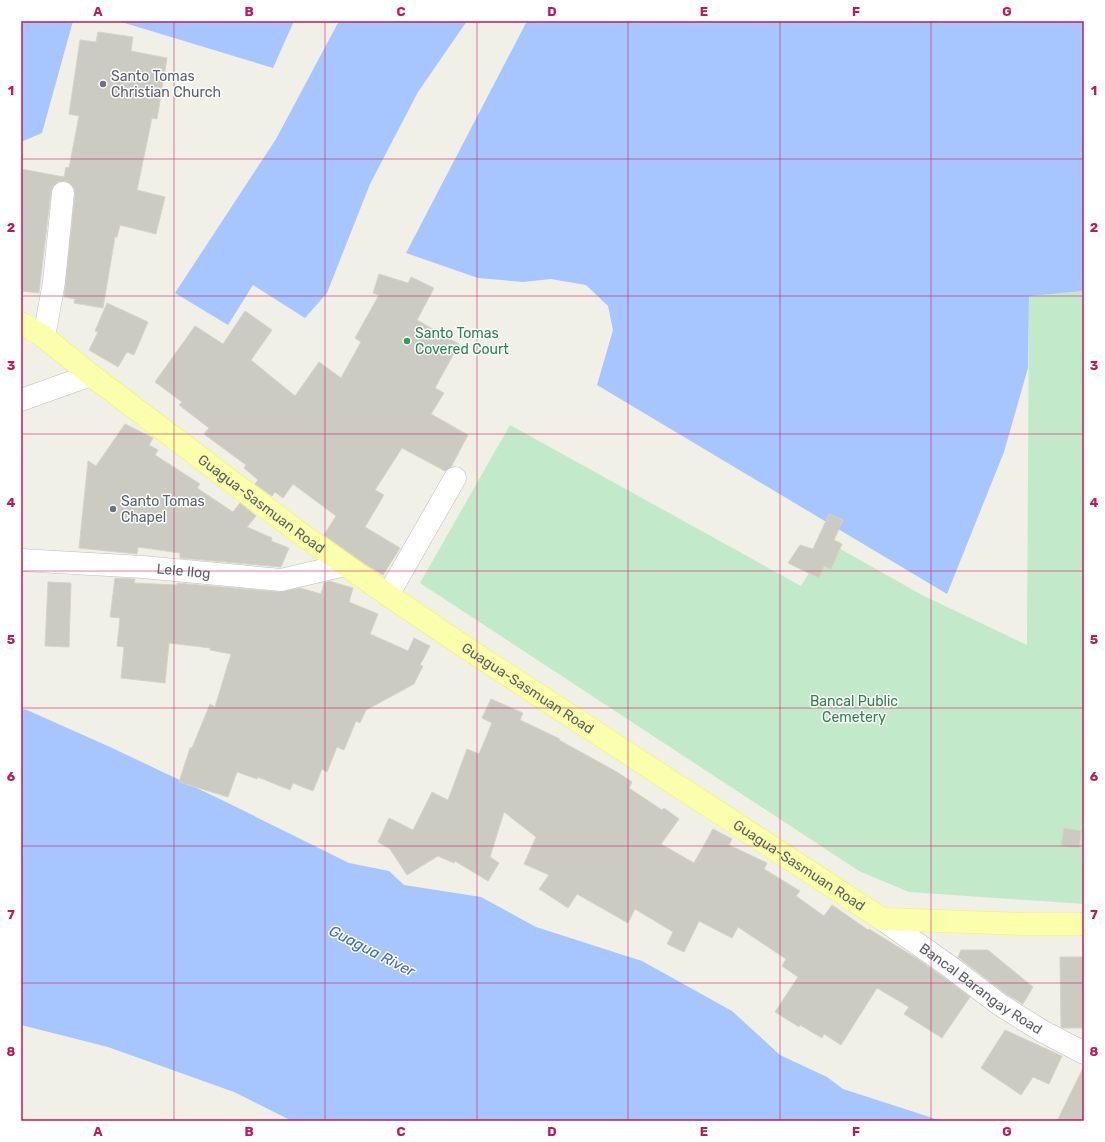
<svg xmlns="http://www.w3.org/2000/svg" width="1105" height="1142" font-family="Rubik,sans-serif">
<rect width="100%" height="100%" fill="#f0f0e6"/>
<path fill="#c2e9ca" d="M1084 291V904L909 892 859 871 420 583 510 425 801 586 828 542 922 595 1027 645 1029 296Z"/>
<g fill="#a7c5ff">
<path d="M21 21H73L42 133 21 142Z"/>
<path d="M118 21H294L273 68Z"/>
<path d="M339 21H467L418 92 370 184 327 293 305 318 253 285 228 325 175 293 276 139Z"/>
<path d="M527 21H1084V291L1029 296 1028 368 1004 452 947 594 597 385 613 330 608 306 586 285 551 279 523 282 478 278 406 253Z"/>
<path d="M21 709 27 710 110 747 224 801 349 863 389 871 404 885 481 897 536 927 642 961 732 1011 780 1055 827 1077 843 1089 942 1121H292L234 1092 108 1047 21 1025Z"/>
</g>
<g fill="#cbcbc2" stroke="#d6d4c4">
<path d="M98 32 133 37 131 51 167 58 157 119 152 118 137 190 165 197 156 234 120 225 117 237H115L103 308 74 303 75 299 64 297 75 194 74 188 70 183 65 181 58 182 53 186 51 192 39 293 21 291V169L64 177 66 167 69 168 79 116 69 114 80 40 96 42Z"/>
<path d="M379 274 408 283 411 277 434 288 417 320 459 344 435 388 444 393 431 414 468 435 451 467 445 471 402 448 375 490 384 495 365 527 400 548 383 575 365 564 324 535 336 516 293 484 283 498 275 492 272 496 255 484 258 480 244 468 246 465 204 434 209 428 179 405 182 402 155 382 195 326 223 344 245 311 272 330 251 360 295 396 319 362 341 378 361 342 355 338 379 295 373 293Z"/>
<path d="M107 303 148 322 134 355 127 352 118 367 89 350 98 332 95 331Z"/>
<path d="M125 424 153 438 149 445 158 450 155 455 200 484 197 488 233 512 240 503 256 516 247 527 272 538 271 541 289 548 281 567 180 558V553L138 547 137 554 79 548 88 461 96 466Z"/>
<path d="M829 514 843 520 834 540 842 544 831 569 824 566 819 578 788 563 800 545 813 549Z"/>
<path d="M115 578 135 579 134 583 177 585V583L280 592 300 588 321 594 324 583 329 581 353 588 349 602 378 614 370 634 408 651 414 638 430 646 420 665 423 666 414 684 366 710 360 723 356 721 344 750 337 747 327 772 322 769 313 791 293 783 290 790 258 777 257 779 237 772 228 797 179 782 190 748H192L210 704 215 707 231 654 210 650V648L169 643 165 683 121 678 124 647 117 646 120 618 110 617Z"/>
<path d="M48 582 71 583 69 647 45 646Z"/>
<path d="M491 699 523 713 520 720 560 739 559 740 617 772 632 782 629 788 662 810 664 808 679 819 661 844 694 863 713 829 732 839 729 845 767 863 764 869 800 891 796 896 824 916 832 905 868 930 869 929 916 958 942 976 970 997 942 1038 904 1014 909 1007 877 988 841 1045 824 1034 822 1038 800 1025 799 1027 775 1012 798 977 782 966 786 959 738 927 732 938 699 921 684 952 667 944 673 932 635 909 628 923 577 894 568 908 539 889 549 875 524 864 536 837 504 812 490 857 499 863 488 881 455 861 454 863 438 856 407 875 390 849 378 842 389 818 413 830 432 792 448 800 467 749 479 754 492 723 482 718Z"/>
<path d="M1064 828 1081 831 1079 848 1061 846Z"/>
<path d="M961 950H988L1033 987 1023 1004 1006 994 958 957Z"/>
<path d="M1060 957H1084V1028H1064L1061 1027Z"/>
<path d="M1005 1030 1062 1056 1049 1084 1033 1077 1021 1095 981 1068Z"/>
<path d="M1084 1066V1121H1057Z"/>
</g>
<g fill="none" stroke-linecap="round" stroke-linejoin="round">
<defs>
<g id="minor">
<path d="M44 337 54 282 63 193"/>
<path d="M21 400 91 375"/>
<path id="s1" d="M21 560 143 567 281 580 345 565"/>
<path d="M388 595 455 478"/>
<path id="s2" d="M882 919 949 966 999 1004 1042 1031 1084 1053"/>
</g>
<g id="major">
<path id="s3" d="M21 323 44 337 91 375 301 534 388 595 474 653 882 919 1024 924H1084"/>
</g>
</defs>
<use href="#minor" stroke="#bdbec5" stroke-width="23"/>
<use href="#major" stroke="#f8ef58" stroke-width="23"/>
<use href="#minor" stroke="#fff" stroke-width="22"/>
<use href="#major" stroke="#faffac" stroke-width="22"/>
</g>
<path fill="none" stroke="#c2185b" stroke-width="1" stroke-opacity="0.55" d="M174 21V1121M325 21V1121M477 21V1121M628 21V1121M780 21V1121M931 21V1121M21 159H1084M21 296H1084M21 434H1084M21 571H1084M21 708H1084M21 846H1084M21 983H1084"/>
<g fill="#6b7280" stroke="#fff" stroke-width="1.5">
<circle cx="103" cy="84" r="4"/>
<circle cx="113" cy="509" r="4"/>
</g>
<circle fill="#2e9e5b" stroke="#fff" stroke-width="1.5" cx="407" cy="341" r="4"/>
<g text-anchor="middle" dominant-baseline="central" stroke-width="3" stroke-linejoin="round" paint-order="stroke">
<g font-size="14" fill="#5b616d" stroke="#fff" text-anchor="start">
<text x="111" y="76">Santo Tomas<tspan x="111" dy="16">Christian Church</tspan></text>
<text x="121" y="501">Santo Tomas<tspan x="121" dy="16">Chapel</tspan></text>
</g>
<g font-size="14" fill="#27864d" stroke="#fff" text-anchor="start">
<text x="415" y="333">Santo Tomas<tspan x="415" dy="16">Covered Court</tspan></text>
</g>
<g font-size="14" fill="#5d5f67" stroke="#fff">
<text stroke="none"><textPath href="#s3" startOffset="301">Guagua-Sasmuan Road</textPath></text>
<text stroke="none"><textPath href="#s1" startOffset="163">Lele Ilog</textPath></text>
<text stroke="none"><textPath href="#s3" startOffset="625">Guagua-Sasmuan Road</textPath></text>
<text stroke="none"><textPath href="#s3" startOffset="949">Guagua-Sasmuan Road</textPath></text>
<text stroke="none"><textPath href="#s2" startOffset="121">Bancal Barangay Road</textPath></text>
</g>
<g font-size="14" fill="#308347" stroke="#fff">
<text x="854" y="701">Bancal Public<tspan x="854" dy="16">Cemetery</tspan></text>
</g>
<g font-size="15" font-style="italic" fill="#4366c9" stroke="#fff">
<text transform="translate(372 951) rotate(27)">Guagua River</text>
</g>
</g>
<rect width="1105" height="1142" fill="none" stroke="#ffffff" stroke-width="44"/>
<rect x="22" y="22" width="1061" height="1098" fill="none" stroke="#c2185b" stroke-width="1.5"/>
<g font-size="13" text-anchor="middle" font-weight="bold" fill="#c2185b">
<text x="98" y="16">A</text>
<text x="249" y="16">B</text>
<text x="401" y="16">C</text>
<text x="552" y="16">D</text>
<text x="704" y="16">E</text>
<text x="856" y="16">F</text>
<text x="1007" y="16">G</text>
<text x="11" y="95">1</text>
<text x="1094" y="95">1</text>
<text x="11" y="232">2</text>
<text x="1094" y="232">2</text>
<text x="11" y="370">3</text>
<text x="1094" y="370">3</text>
<text x="11" y="507">4</text>
<text x="1094" y="507">4</text>
<text x="11" y="644">5</text>
<text x="1094" y="644">5</text>
<text x="11" y="781">6</text>
<text x="1094" y="781">6</text>
<text x="11" y="919">7</text>
<text x="1094" y="919">7</text>
<text x="11" y="1056">8</text>
<text x="1094" y="1056">8</text>
<text x="98" y="1136">A</text>
<text x="249" y="1136">B</text>
<text x="401" y="1136">C</text>
<text x="552" y="1136">D</text>
<text x="704" y="1136">E</text>
<text x="856" y="1136">F</text>
<text x="1007" y="1136">G</text>
</g>
</svg>
